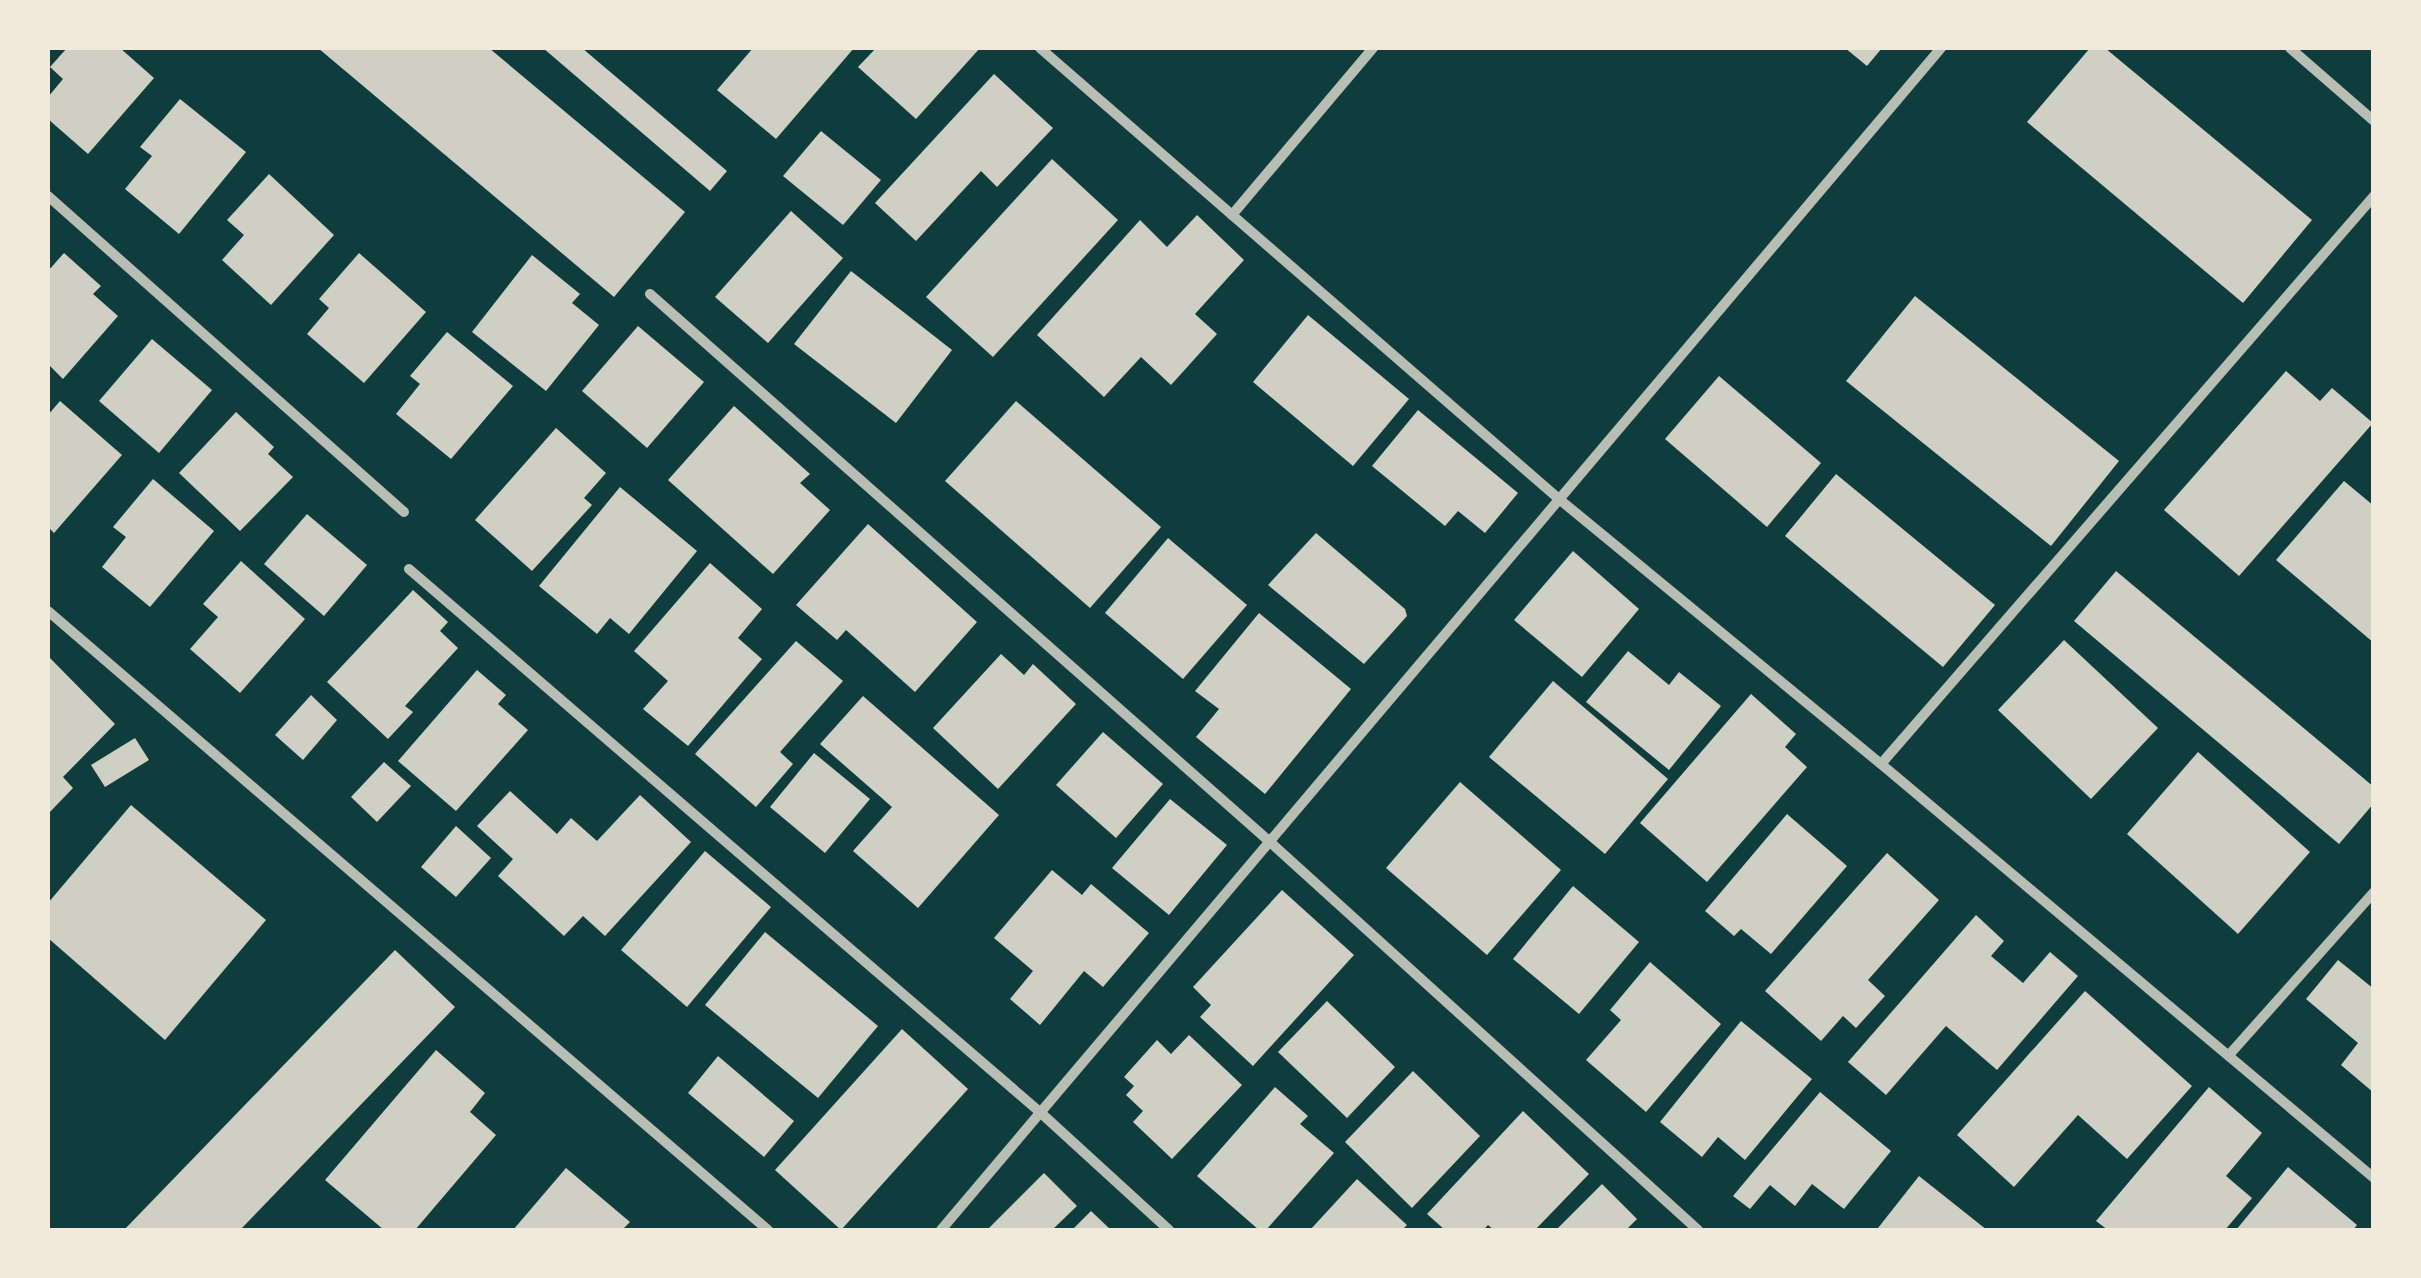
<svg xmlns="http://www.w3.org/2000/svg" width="2421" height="1278" font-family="Arial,sans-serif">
<rect width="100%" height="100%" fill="#0f3d3e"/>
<g fill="#cfcfc3">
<path d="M67 48H120L154 78 88 154 48 119V97L63 79 50 67Z"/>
<path d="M318 48H489L685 212 614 297Z"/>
<path d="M543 48H582L727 171 710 191Z"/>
<path d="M753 48H854L776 139 717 90Z"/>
<path d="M876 48H980L916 119 858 67Z"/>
<path d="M1845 48H1882L1867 66Z"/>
<path d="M2090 48H2105L2312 220 2243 303 2027 122Z"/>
<path d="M994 74 1053 128 997 187 981 171 916 241 875 203Z"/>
<path d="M180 99 246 152 179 234 125 189 152 156 140 147Z"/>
<path d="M821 131 881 180 843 225 783 176Z"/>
<path d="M1052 159 1118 220 993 357 926 297Z"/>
<path d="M269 174 334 235 271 305 222 260 244 235 227 220Z"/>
<path d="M791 211 843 258 768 343 715 297Z"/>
<path d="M1197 215 1244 260 1195 314 1217 334 1171 385 1141 357 1104 397 1037 335 1140 220 1167 247Z"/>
<path d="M64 253 101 286 93 294 118 316 63 379 48 364V271Z"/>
<path d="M359 253 426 312 364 383 307 334 329 308 319 299Z"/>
<path d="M532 255 580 294 572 303 599 325 546 391 472 332Z"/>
<path d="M851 271 952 350 896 423 794 344Z"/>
<path d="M1915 296 2119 461 2051 546 1846 381Z"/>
<path d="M1308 315 1409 399 1353 466 1253 382Z"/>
<path d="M638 326 704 382 647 448 582 391Z"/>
<path d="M447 332 513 386 451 459 396 414 420 384 410 376Z"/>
<path d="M152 339 212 390 159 453 99 401Z"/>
<path d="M2286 371 2320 401 2332 388 2373 423 2239 576 2164 510Z"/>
<path d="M1719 376 1821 463 1767 527 1665 439Z"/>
<path d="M60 401 122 455 54 533 48 527V415Z"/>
<path d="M1016 401 1161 527 1090 608 945 481Z"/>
<path d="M734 406 810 474 800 483 830 510 773 574 668 480Z"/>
<path d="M1418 410 1518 493 1485 533 1458 511 1445 526 1372 466Z"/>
<path d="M236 412 274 447 268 454 293 477 240 531 179 473Z"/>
<path d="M556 428 606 473 584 498 592 505 532 571 475 520Z"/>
<path d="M1836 474 1995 605 1943 667 1785 536Z"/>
<path d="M153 479 214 531 150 607 102 567 126 537 113 527Z"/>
<path d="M2344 481 2374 506V643L2276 560Z"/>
<path d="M620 487 697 551 629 634 610 618 597 634 539 586Z"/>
<path d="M307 514 367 565 324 616 264 564Z"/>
<path d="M868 524 977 622 915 692 846 630 837 640 796 605Z"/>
<path d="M1316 533 1405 609 1407 616 1364 664 1268 585Z"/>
<path d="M1168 538 1247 605 1183 679 1105 613Z"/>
<path d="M1573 551 1639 609 1582 677 1514 620Z"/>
<path d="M241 561 305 619 240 693 190 649 218 617 203 604Z"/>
<path d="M710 563 762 609 738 638 762 659 688 746 643 709 668 681 634 651Z"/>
<path d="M2116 571 2374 787V803L2339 844 2074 621Z"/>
<path d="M413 590 448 622 440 631 458 648 405 706 413 712 388 739 327 682Z"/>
<path d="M1259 613 1351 689 1265 794 1196 737 1219 709 1195 691Z"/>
<path d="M2064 640 2158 728 2091 799 1998 710Z"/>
<path d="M796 641 843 681 780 752 793 764 756 807 695 754Z"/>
<path d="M1628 651 1669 685 1679 672 1721 706 1669 770 1586 702Z"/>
<path d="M1001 654 1024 675 1033 664 1076 704 998 789 933 728Z"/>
<path d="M48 656 115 724 63 777 73 788 48 814Z"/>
<path d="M477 670 506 695 498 704 528 730 456 811 398 761Z"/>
<path d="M1553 681 1668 779 1605 854 1489 757Z"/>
<path d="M1751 694 1796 734 1785 747 1807 767 1707 882 1640 823Z"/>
<path d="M311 695 337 720 303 760 275 735Z"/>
<path d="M863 696 999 815 918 908 853 851 892 807 820 744Z"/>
<path d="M1103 732 1163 784 1116 838 1056 785Z"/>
<path d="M135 738 149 760 105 787 91 765Z"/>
<path d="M2198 752 2310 852 2238 934 2127 834Z"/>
<path d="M814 753 870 799 825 853 770 807Z"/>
<path d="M384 762 411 786 377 822 351 797Z"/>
<path d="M1460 782 1561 870 1487 955 1386 868Z"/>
<path d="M510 791 557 834 571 818 597 841 640 795 691 842 605 936 583 916 564 936 498 876 513 859 477 826Z"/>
<path d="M1170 799 1227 845 1169 915 1112 868Z"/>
<path d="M131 805 266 920 165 1040 48 938V903Z"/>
<path d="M1787 814 1847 866 1771 954 1741 929 1734 936 1705 911Z"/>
<path d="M456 826 491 858 456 897 421 867Z"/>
<path d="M705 851 771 907 687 1007 621 950Z"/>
<path d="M1887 853 1939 900 1868 980 1885 996 1856 1028 1843 1016 1821 1041 1765 991Z"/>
<path d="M1052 870 1082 895 1091 884 1149 933 1103 987 1084 971 1040 1025 1010 999 1033 971 994 938Z"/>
<path d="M1573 886 1639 942 1579 1014 1513 959Z"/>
<path d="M1282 890 1354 955 1253 1066 1200 1017 1211 1005 1193 987Z"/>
<path d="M1976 915 2004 941 1991 956 2023 983 2050 952 2078 976 1997 1070 1946 1026 1886 1095 1848 1062Z"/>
<path d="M765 932 878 1026 818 1098 705 1005Z"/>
<path d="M395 950 455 1007 240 1230H124Z"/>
<path d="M2338 960 2374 989V1093L2341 1065 2358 1043 2306 999Z"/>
<path d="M1650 962 1721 1024 1646 1112 1586 1060 1621 1020 1610 1010Z"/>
<path d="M2085 991 2192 1086 2127 1159 2078 1115 2014 1187 1957 1135Z"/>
<path d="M1327 1001 1395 1067 1347 1118 1278 1052Z"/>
<path d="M1741 1021 1812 1079 1745 1160 1718 1137 1702 1157 1660 1122Z"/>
<path d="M902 1029 968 1089 841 1230 775 1170Z"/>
<path d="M1189 1035 1242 1085 1172 1159 1133 1122 1143 1111 1126 1095 1134 1086 1124 1077 1157 1040 1171 1054Z"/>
<path d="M436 1050 485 1093 470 1112 496 1135 415 1230H384L325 1180Z"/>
<path d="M718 1056 794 1121 764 1157 688 1093Z"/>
<path d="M1413 1071 1480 1136 1412 1208 1345 1142Z"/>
<path d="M1275 1087 1308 1116 1300 1124 1334 1153 1266 1230H1259L1197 1176Z"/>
<path d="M2209 1087 2262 1133 2226 1176 2252 1198 2225 1230H2108L2096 1221Z"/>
<path d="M1820 1092 1891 1151 1844 1209 1812 1184 1795 1206 1770 1185 1750 1209 1733 1196Z"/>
<path d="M1523 1111 1589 1174 1535 1230H1494L1488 1225 1483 1230H1445L1427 1214Z"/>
<path d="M2288 1167 2357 1225 2353 1230H2236Z"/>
<path d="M566 1168 630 1222 622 1230H513Z"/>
<path d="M1044 1173 1077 1206 1052 1230H987Z"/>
<path d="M1919 1176 1987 1230H1881L1878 1228Z"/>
<path d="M1357 1179 1407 1225 1402 1230H1310Z"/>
<path d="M1602 1184 1637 1219 1626 1230H1556Z"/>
<path d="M1091 1211 1111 1230H1072Z"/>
</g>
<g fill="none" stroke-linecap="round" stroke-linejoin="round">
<g stroke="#b8beb3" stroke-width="10">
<path d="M1040 48 1559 499 1881 764 2374 1178"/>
<path d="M2290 48 2374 121"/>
<path d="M48 196 404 512"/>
<path d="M1232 215 1373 48"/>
<path d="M650 294 1270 842 1698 1230"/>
<path d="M409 569 1041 1113 1169 1230"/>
<path d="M48 611 768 1230"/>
<path d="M1881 764 2374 196"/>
<path d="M2229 1055 2374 892"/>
<path d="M941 1230 1941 48"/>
</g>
</g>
<rect width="2421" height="1278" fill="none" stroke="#f1e9da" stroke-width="100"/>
</svg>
